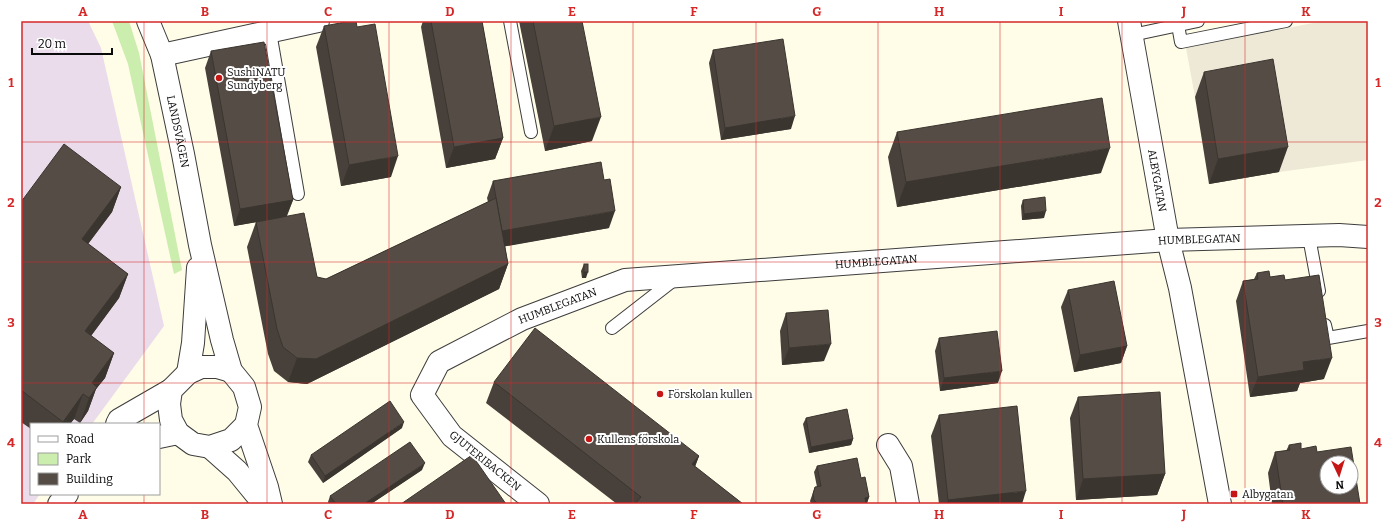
<svg xmlns="http://www.w3.org/2000/svg" width="1389" height="525" font-family="Bitter,serif">
<rect width="100%" height="100%" fill="#fffce7"/>
<path fill="#eadceb" d="M21 21H88L101 48 164 326 92 424H31V494H40L33 504H21Z"/>
<path fill="#cbedad" d="M112 21H129L139 53 182 270 174 274 128 64Z"/>
<path fill="#eee9d7" d="M1323 21H1368V160L1279 172 1264 84 1195 97 1186 48Z"/>
<g fill="none" stroke-linecap="round" stroke-linejoin="round">
<defs>
<g id="service">
<path d="M510 21 531 132"/>
<path d="M1178 25 1181 42 1286 21"/>
<path d="M270 32 298 194"/>
<path d="M1132 35 1198 21"/>
<path d="M1309 237 1319 291"/>
<path d="M1325 325 1328 338 1368 331"/>
<path d="M612 328 675 279"/>
</g>
<g id="minor">
<path id="s1" d="M1129 21 1168 240 1180 288 1220 504"/>
<path d="M162 55 318 21"/>
<path d="M117 424 119 420 171 390"/>
<path d="M159 437 178 433"/>
<path d="M888 445 901 466 908 504"/>
<path d="M59 504 67 494"/>
<path id="s2" d="M538 504 452 436 422 395 439 362 522 319 625 280 1168 240 1339 235 1368 237"/>
</g>
<g id="tertiary">
<path id="s3" d="M148 21 162 55 183 154 200 245 222 340 231 371 244 387 250 407 246 425 267 487 271 504"/>
<path d="M231 371 217 367H201L188 373 171 390 169 404 171 420 178 433 193 444 210 447 231 440 246 425"/>
<path d="M188 373 193 343 198 268"/>
<path d="M210 447 237 471 264 504"/>
</g>
</defs>
<use href="#service" stroke="#3d3d3d" stroke-width="14"/>
<use href="#minor" stroke="#3d3d3d" stroke-width="24"/>
<use href="#tertiary" stroke="#3d3d3d" stroke-width="24"/>
<use href="#service" stroke="#fff" stroke-width="12"/>
<use href="#minor" stroke="#fff" stroke-width="22"/>
<use href="#tertiary" stroke="#fff" stroke-width="22"/>
</g>
<g fill="#48413b">
<path d="M423 21H482L503 138 495 159 446 168 421 27Z"/>
<path d="M519 21H582L592 141 545 151Z"/>
<path d="M324 26 391 177 341 186 316 47Z"/>
<path d="M713 50 791 129 721 140 709 63Z"/>
<path d="M211 51 293 200 287 216 317 277 326 279 488 202 487 198 493 181 609 228 505 246 508 264 499 289 307 384 288 382 274 371 268 354 247 247 256 222 266 220 234 226 205 68Z"/>
<path d="M1204 72 1279 172 1209 184 1195 97Z"/>
<path d="M897 132 1101 173 897 207 888 157Z"/>
<path d="M121 187 112 212 88 244 128 274 119 298 91 336 114 353 105 378 96 389 88 411 80 423 74 419 70 424H31V429L21 422V202Z"/>
<path d="M1023 200 1044 218 1022 220 1021 206Z"/>
<path d="M584 264 586 278H582L581 271Z"/>
<path d="M1257 273 1270 277 1285 280 1324 379 1300 383 1297 391 1250 397 1236 301 1243 281 1254 279Z"/>
<path d="M1068 290 1127 346 1121 363 1074 372 1061 307Z"/>
<path d="M786 313 824 361 782 365 780 331Z"/>
<path d="M939 338 998 383 940 391 935 351Z"/>
<path d="M494 382 699 456 695 467 743 504H617L486 403Z"/>
<path d="M1078 397 1165 474 1157 495 1076 500 1070 418Z"/>
<path d="M939 415 1022 504H939L931 436Z"/>
<path d="M806 418 853 439 851 445 809 453 803 424Z"/>
<path d="M402 428 323 483 308 462 311 455Z"/>
<path d="M1289 445 1301 449 1317 452 1360 504H1272L1268 473 1275 452 1286 451Z"/>
<path d="M817 466 861 478 869 497 867 503H866V504H811L810 501 815 487H817L814 472Z"/>
<path d="M422 470 371 504H329L328 502 330 496Z"/>
</g>
<g fill="#3b3530">
<path d="M795 116 791 129 721 140 725 128Z"/>
<path d="M601 117 592 141 545 151 554 126Z"/>
<path d="M503 138 495 159 446 168 454 147Z"/>
<path d="M1288 147 1279 172 1209 184 1218 159Z"/>
<path d="M1110 148 1101 173 897 207 906 182Z"/>
<path d="M398 156 391 177 341 186 349 165Z"/>
<path d="M121 187 112 212 73 264 82 239Z"/>
<path d="M293 200 286 217 234 226 240 209Z"/>
<path d="M615 211 609 228 496 248 502 231Z"/>
<path d="M1046 211 1044 218 1022 220 1024 214Z"/>
<path d="M508 264 499 289 307 384 288 382 297 358Z"/>
<path d="M584 272H588L586 278H582Z"/>
<path d="M128 274 119 298 76 356 85 331Z"/>
<path d="M831 344 824 361 782 365 789 348Z"/>
<path d="M1127 346 1121 363 1074 372 1080 355Z"/>
<path d="M114 353 105 378 96 389 88 411 80 423 89 398 92 383Z"/>
<path d="M1332 358 1324 379 1300 383 1297 391 1250 397 1258 377 1303 362Z"/>
<path d="M1002 371 998 383 940 391 944 378Z"/>
<path d="M83 394 74 419 70 424H62L63 422Z"/>
<path d="M404 422 402 428 323 483 325 476Z"/>
<path d="M853 439 851 445 809 453 811 447Z"/>
<path d="M699 456 691 476 692 464Z"/>
<path d="M425 463 422 470 371 504H364Z"/>
<path d="M1165 474 1157 495 1076 500 1083 479Z"/>
<path d="M1026 491 1022 504H947L948 500Z"/>
<path d="M869 497 867 503 864 504 865 498Z"/>
</g>
<g fill="#544c45" stroke="#3b3530" fill-rule="evenodd">
<path d="M351 21H356L357 27 375 24 398 156 349 165 324 26Z"/>
<path d="M431 21H482L503 138 454 147Z"/>
<path d="M533 21H582L601 117 554 126Z"/>
<path d="M783 39 795 116 725 128 713 50Z"/>
<path d="M264 42 293 200 240 209 211 51Z"/>
<path d="M1273 59 1288 147 1218 159 1204 72Z"/>
<path d="M1102 98 1110 148 906 182 897 132Z"/>
<path d="M64 144 121 187 82 239 128 274 85 331 114 353 92 383 97 387 89 398 83 394 63 422 21 390V202Z"/>
<path d="M601 162 604 180 610 179 615 211 502 231 493 181Z"/>
<path d="M1045 197 1046 211 1024 214 1023 200Z"/>
<path d="M496 198 508 264 316 359 297 358 283 347 277 329 256 222 304 213 317 277 326 279Z"/>
<rect x="584" y="264" width="4" height="8"/>
<path d="M1269 271 1270 277 1284 275 1285 280 1319 275 1332 358 1303 362 1304 370 1258 377 1243 281 1258 279 1257 273Z"/>
<path d="M1114 281 1127 346 1080 355 1068 290Z"/>
<path d="M828 310 831 344 789 348 786 313Z"/>
<path d="M535 328 699 456 692 464 743 504H635L641 497 494 382Z"/>
<path d="M997 331 1002 371 944 378 939 338Z"/>
<path d="M1160 392 1165 474 1083 479 1078 397Z"/>
<path d="M390 401 404 422 325 476 311 455Z"/>
<path d="M1017 406 1026 491 948 500 939 415Z"/>
<path d="M847 409 853 439 811 447 806 418Z"/>
<path d="M410 442 425 463 364 504H336L330 496Z"/>
<path d="M1301 443V449L1316 446 1317 452 1351 447 1360 504H1283L1275 452 1290 450 1289 445ZM1327 463H1351V487H1327Z"/>
<path d="M472 455 506 504H401Z"/>
<path d="M857 458 861 478 865 477 869 497 865 498 866 504H824V503L818 504 814 500 813 494 815 487 821 486 817 466Z"/>
</g>
<path fill="none" stroke="#d62828" stroke-width="1" stroke-opacity="0.55" d="M144 21V424M267 21V504M389 21V504M511 21V504M633 21V504M756 21V504M878 21V504M1000 21V504M1122 21V504M1245 21V504M21 142H1368M21 262H1368M21 383H1368M144 494V504"/>
<g fill="#c71715" stroke="#fff" stroke-width="1.5">
<circle cx="219" cy="78" r="4"/>
<circle cx="660" cy="394" r="4"/>
<circle cx="589" cy="439" r="4"/>
<rect x="1230" y="490" width="8" height="8" rx="2"/>
</g>
<g text-anchor="middle" dominant-baseline="central" stroke-width="4" stroke-linejoin="round" paint-order="stroke">
<g font-size="11" fill="#0a0a0a" stroke="#fff" text-anchor="start">
<text x="227" y="72">SushiNATU<tspan x="227" dy="13">Sundyberg</tspan></text>
<text x="668" y="394">Förskolan kullen</text>
<text x="597" y="439">Kullens förskola</text>
<text x="1242" y="494">Albygatan</text>
</g>
<g font-size="11" fill="#0a0a0a" stroke="#fff">
<text stroke="none"><textPath href="#s3" startOffset="115">LANDSVÄGEN</textPath></text>
<text stroke="none"><textPath href="#s1" startOffset="162">ALBYGATAN</textPath></text>
<text stroke="none"><textPath href="#s2" startOffset="977">HUMBLEGATAN</textPath></text>
<text stroke="none"><textPath href="#s2" startOffset="653">HUMBLEGATAN</textPath></text>
<text stroke="none"><textPath href="#s2" startOffset="329">HUMBLEGATAN</textPath></text>
<text transform="translate(485 461) rotate(39)">GJUTERIBACKEN</text>
</g>
</g>
<rect width="1389" height="525" fill="none" stroke="#ffffff" stroke-width="44"/>
<rect x="30" y="423" width="130" height="72" fill="#ffffff" stroke="#9d9d9d"/>
<rect x="38" y="436" width="20" height="6" fill="#ffffff" stroke="#9d9d9d"/>
<text x="66" y="443" font-size="12" fill="#0a0a0a">Road</text>
<rect x="38" y="453" width="20" height="12" fill="#cbedad" stroke="#9d9d9d"/>
<text x="66" y="463" font-size="12" fill="#0a0a0a">Park</text>
<rect x="38" y="473" width="20" height="12" fill="#544c45" stroke="#9d9d9d"/>
<text x="66" y="483" font-size="12" fill="#0a0a0a">Building</text>
<g transform="translate(1339 475) rotate(176)"><circle r="19" fill="#ffffff" stroke="#9d9d9d"/>
<path d="M0-3L7 15L0 10L-7 15Z" fill="#c71715"/>
<text y="-6" font-size="11" font-weight="bold" text-anchor="middle" fill="#0a0a0a">N</text>
</g>
<path d="M32 48v6h80v-6" fill="none" stroke="#0a0a0a" stroke-width="2"/>
<text x="38" y="48" font-size="12" fill="#0a0a0a" stroke="#ffffff" stroke-width="3" paint-order="stroke">20 m</text>
<rect x="22" y="22" width="1345" height="481" fill="none" stroke="#d62828" stroke-width="1.5"/>
<g font-size="13" text-anchor="middle" font-weight="bold" fill="#d62828">
<text x="83" y="16">A</text>
<text x="205" y="16">B</text>
<text x="328" y="16">C</text>
<text x="450" y="16">D</text>
<text x="572" y="16">E</text>
<text x="694" y="16">F</text>
<text x="817" y="16">G</text>
<text x="939" y="16">H</text>
<text x="1061" y="16">I</text>
<text x="1184" y="16">J</text>
<text x="1306" y="16">K</text>
<text x="11" y="87">1</text>
<text x="1378" y="87">1</text>
<text x="11" y="207">2</text>
<text x="1378" y="207">2</text>
<text x="11" y="327">3</text>
<text x="1378" y="327">3</text>
<text x="11" y="447">4</text>
<text x="1378" y="447">4</text>
<text x="83" y="519">A</text>
<text x="205" y="519">B</text>
<text x="328" y="519">C</text>
<text x="450" y="519">D</text>
<text x="572" y="519">E</text>
<text x="694" y="519">F</text>
<text x="817" y="519">G</text>
<text x="939" y="519">H</text>
<text x="1061" y="519">I</text>
<text x="1184" y="519">J</text>
<text x="1306" y="519">K</text>
</g>
</svg>
